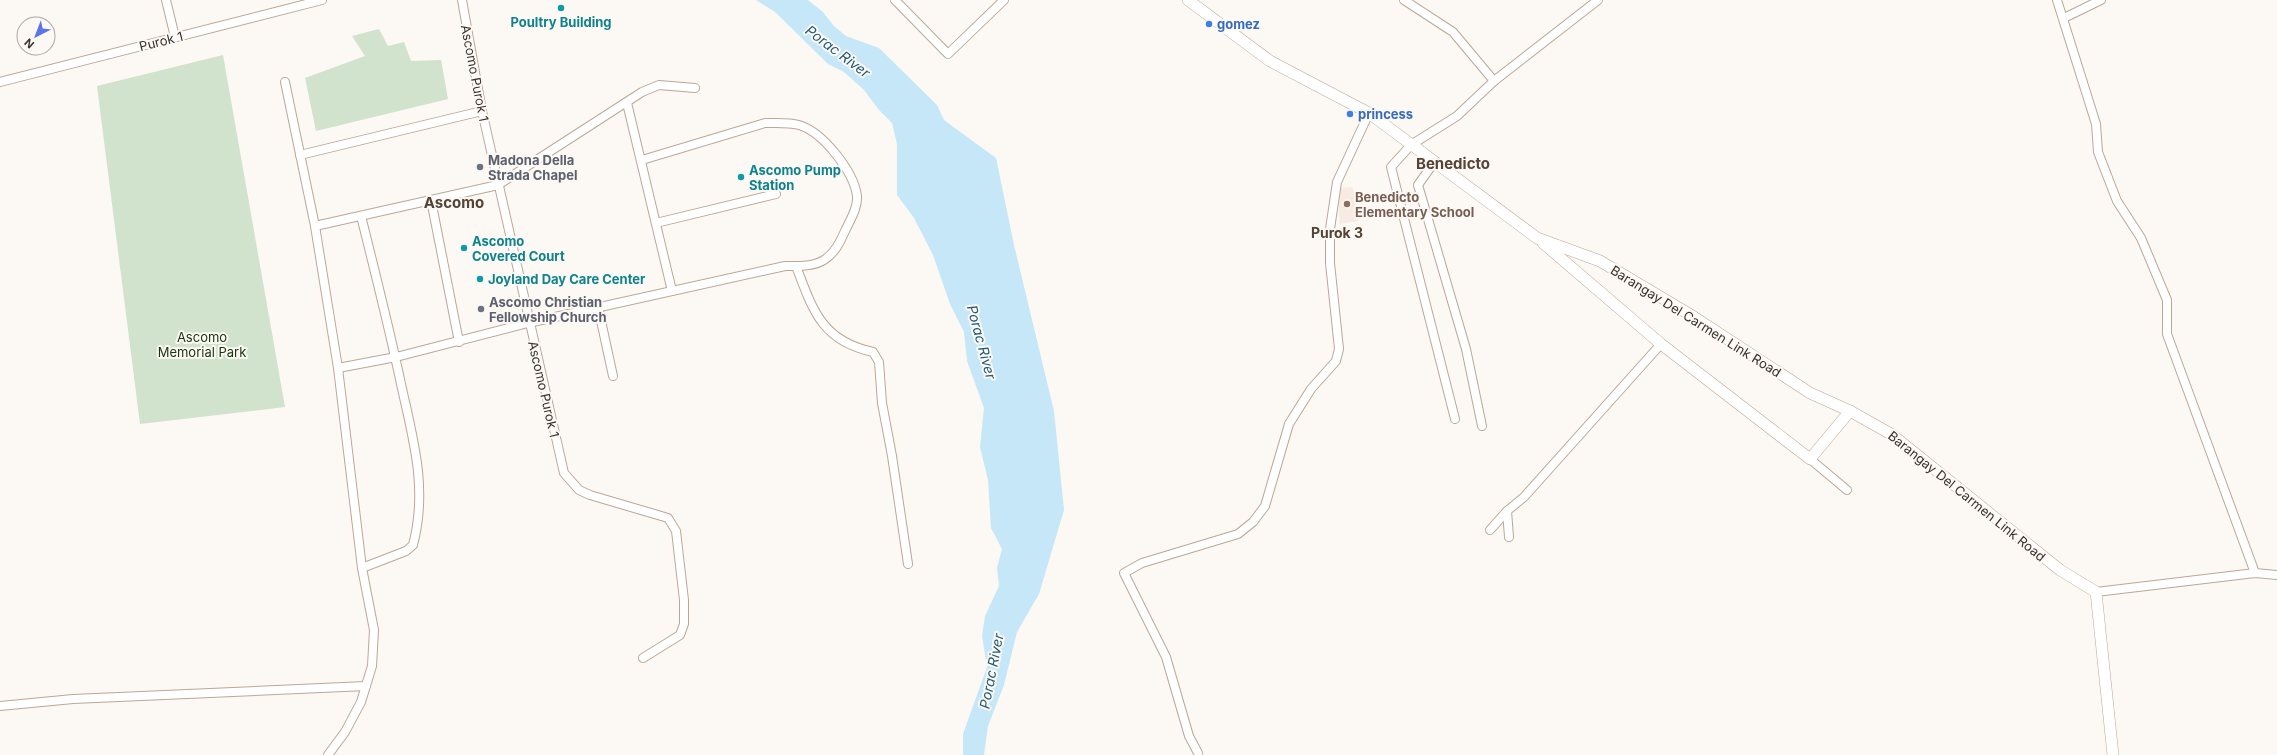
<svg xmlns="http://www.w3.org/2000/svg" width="2277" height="755" font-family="Inter,sans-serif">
<rect width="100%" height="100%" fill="#fcf8f4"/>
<path fill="#f7ebe3" d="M1353 187 1358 221 1339 224V188Z"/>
<g fill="#d1e2cd">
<path d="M379 29 388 46 404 42 411 61 441 60 448 99 316 131 305 78 365 56 352 36Z"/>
<path d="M223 55 285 407 140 424 97 86Z"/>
</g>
<path fill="#c6e7f8" d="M756 0H808L823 12 834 26 846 36 879 48 937 105 944 120 996 158 1014 245 1054 411 1064 510 1039 594 1017 632 1004 685 988 726 984 755H963V734L987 667 982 636 985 616 999 586 997 568 1002 549 991 528 988 480 980 447 984 408 967 361 964 332 950 304 933 255 914 218 897 195V144L892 123 879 110 864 90 844 72 828 64 775 12Z"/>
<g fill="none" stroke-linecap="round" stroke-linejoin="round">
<defs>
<g id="street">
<path d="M166 0 175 37"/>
<path d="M462 0 482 111 564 473 579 490 590 495 668 518 676 531 684 600V624L680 635 643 658"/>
<path d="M895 0 948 54 1004 0"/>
<path d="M1404 0 1453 32 1494 81"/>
<path d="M2057 0 2096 124 2098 152 2117 201 2141 238 2167 300V334L2255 573"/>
<path d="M2064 18 2101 0"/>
<path d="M0 82 322 0"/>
<path d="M285 82 315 226 338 368 362 568 374 630 372 666 361 702 345 732 328 755"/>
<path d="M627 103 672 291"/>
<path d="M300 155 482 111"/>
<path d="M1435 161 1418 185 1466 349 1482 426"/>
<path d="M431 200 459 342"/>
<path d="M361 216C375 272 389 327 401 384 413 439 428 488 413 545L406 551 362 568"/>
<path d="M656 223 776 194"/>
<path d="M315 226 498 185 642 92 659 85 695 88"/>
<path d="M796 266C813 311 822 341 873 352L879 362 882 403 892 456 908 564"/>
<path d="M598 307 613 376"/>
<path d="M338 368 396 357 528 323 785 266C797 266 813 267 824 260 835 253 840 242 845 231 850 220 858 208 857 196 854 172 823 132 799 125 788 122 777 123 765 123L642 160"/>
<path d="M1455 419 1391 167 1411 145 1457 116 1494 81 1598 0"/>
<path d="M1810 459 1847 490"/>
<path d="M1490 530 1507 511"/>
<path d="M1509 537 1507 511 1524 497 1661 344"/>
<path d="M2096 592 2255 573 2277 575"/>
<path d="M0 706 73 699 366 686"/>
<path d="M1198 753 1189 736 1166 657 1124 573 1142 563 1238 534 1253 522 1265 506 1289 424 1311 389 1336 361 1339 349 1330 263V229L1337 182 1369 113"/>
</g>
<g id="secondary">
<path d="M1188 0 1270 61 1369 113 1537 238 1600 261 1694 317 1810 393 1850 411 1891 434 2060 570 2096 592 2113 755"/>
<path d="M1543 243 1661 344 1810 459 1850 411"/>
</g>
</defs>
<use href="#street" stroke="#bca797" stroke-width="10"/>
<use href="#secondary" stroke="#bca797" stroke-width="12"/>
<use href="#street" stroke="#fff" stroke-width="8"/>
<use href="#secondary" stroke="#fff" stroke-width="11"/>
</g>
<g fill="#0f9aa8" stroke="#fcf8f4" stroke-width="1.5">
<circle cx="561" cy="8" r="4"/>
<circle cx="741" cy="177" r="4"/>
<circle cx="464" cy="248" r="4"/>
<circle cx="480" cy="279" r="4"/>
</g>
<g fill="#3f7fe0" stroke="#fcf8f4" stroke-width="1.5">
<circle cx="1209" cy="24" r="4"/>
<circle cx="1350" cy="114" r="4"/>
</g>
<g fill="#6b7280" stroke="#fcf8f4" stroke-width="1.5">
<circle cx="480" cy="167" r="4"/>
<circle cx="481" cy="309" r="4"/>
</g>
<circle fill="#8d6e63" stroke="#fcf8f4" stroke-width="1.5" cx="1347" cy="204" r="4"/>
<g text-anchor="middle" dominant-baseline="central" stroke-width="4" stroke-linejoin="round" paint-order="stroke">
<g font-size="13" font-weight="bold" fill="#0d838f" stroke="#fcf8f4" text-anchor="start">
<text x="561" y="22" text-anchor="middle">Poultry Building</text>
<text x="749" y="170">Ascomo Pump<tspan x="749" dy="15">Station</tspan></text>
<text x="472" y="241">Ascomo<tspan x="472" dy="15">Covered Court</tspan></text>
<text x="488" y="279">Joyland Day Care Center</text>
</g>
<g font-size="13" font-weight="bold" fill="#366cbe" stroke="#fcf8f4" text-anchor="start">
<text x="1217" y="24">gomez</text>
<text x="1358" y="114">princess</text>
</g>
<g font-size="13" fill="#39312b" stroke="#fcf8f4">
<text transform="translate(161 41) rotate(-14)">Purok 1</text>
<text transform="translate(475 73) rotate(79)">Ascomo Purok 1</text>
<text transform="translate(1696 321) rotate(32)">Barangay Del Carmen Link Road</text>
<text transform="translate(544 389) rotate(77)">Ascomo Purok 1</text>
<text transform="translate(1967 496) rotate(39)">Barangay Del Carmen Link Road</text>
</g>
<g font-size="13" font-weight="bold" fill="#5b616d" stroke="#fcf8f4" text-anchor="start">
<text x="488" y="160">Madona Della<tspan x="488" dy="15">Strada Chapel</tspan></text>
<text x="489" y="302">Ascomo Christian<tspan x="489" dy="15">Fellowship Church</tspan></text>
</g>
<g font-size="13" font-weight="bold" fill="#785e54" stroke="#fcf8f4" text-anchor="start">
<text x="1355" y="197">Benedicto<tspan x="1355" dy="15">Elementary School</tspan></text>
</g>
<g font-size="13" fill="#17350f" stroke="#fcf8f4">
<text x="202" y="337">Ascomo<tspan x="202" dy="15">Memorial Park</tspan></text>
</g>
<g font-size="14" font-style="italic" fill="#215b74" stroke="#fcf8f4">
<text transform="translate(838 51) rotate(37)">Porac River</text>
<text transform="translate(982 342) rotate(75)">Porac River</text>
<text transform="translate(991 671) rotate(-79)">Porac River</text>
</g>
<g font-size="14" font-weight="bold" fill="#554336" stroke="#fcf8f4">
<text x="1337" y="232">Purok 3</text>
</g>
<g font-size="15" font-weight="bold" fill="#554336" stroke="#fcf8f4">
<text x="1453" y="163">Benedicto</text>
<text x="454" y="202">Ascomo</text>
</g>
</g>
<g transform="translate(36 36) rotate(222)"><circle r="19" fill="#fcf8f4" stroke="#aea8a4"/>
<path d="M0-3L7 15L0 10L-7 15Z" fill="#5a74ea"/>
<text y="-6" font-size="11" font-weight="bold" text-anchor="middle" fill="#39312b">N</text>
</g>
</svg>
